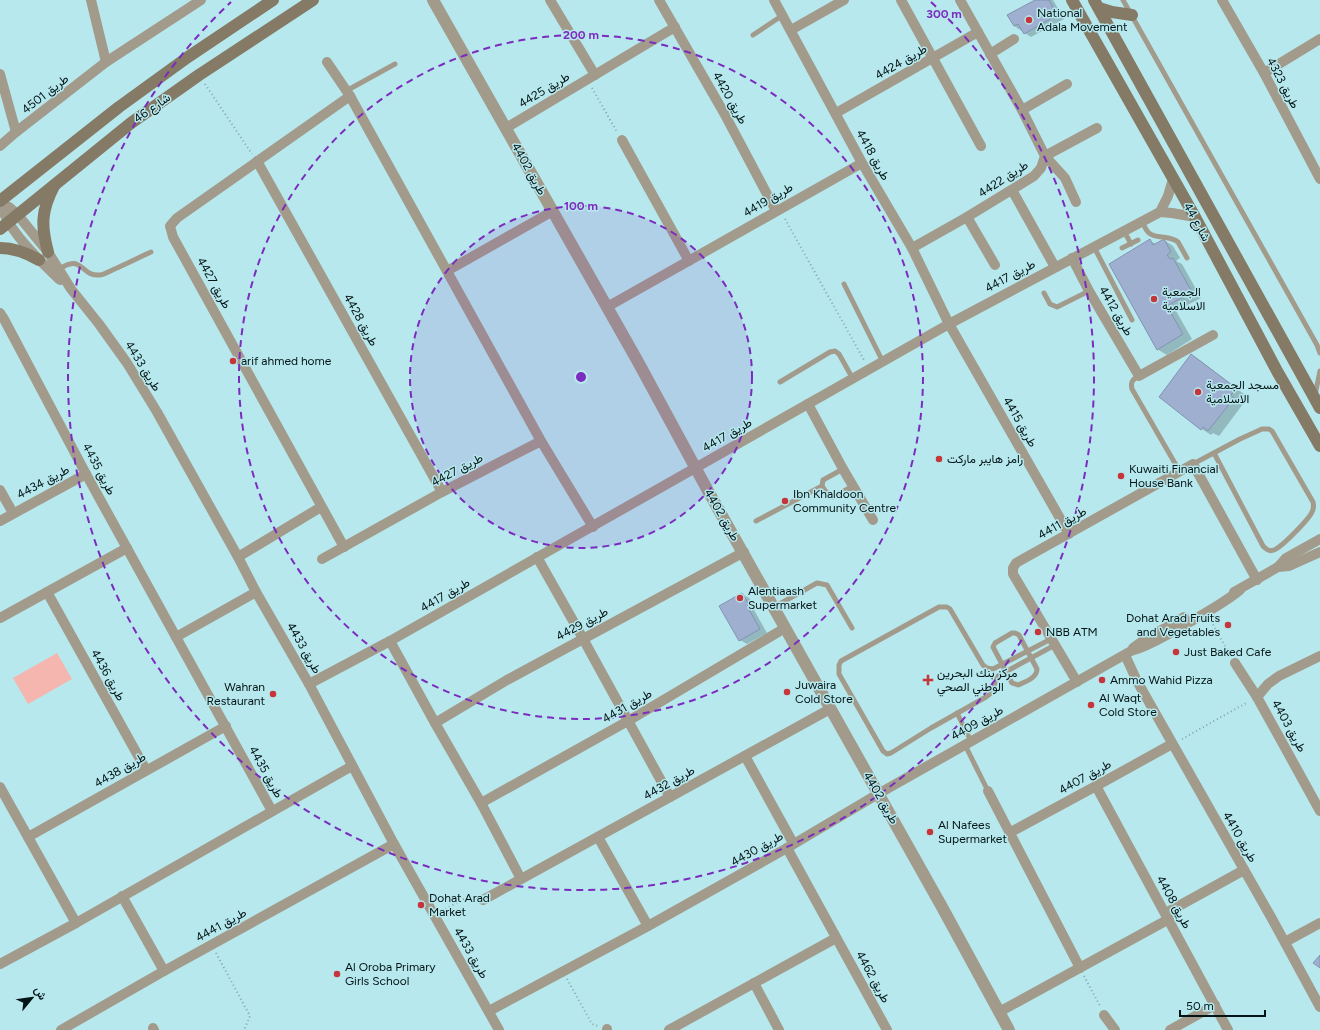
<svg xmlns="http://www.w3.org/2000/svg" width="1320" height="1030" font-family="Figtree,Vazirmatn,sans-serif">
<rect width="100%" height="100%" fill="#b7e8ed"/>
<path fill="#f5b6b0" d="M57 653 72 679 28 704 13 678Z"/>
<g fill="#0003">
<path d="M1037 0H1053L1064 19 1031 37 1014 26Z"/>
<path d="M1164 240 1173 246 1180 258 1176 261 1182 264 1201 298 1176 311 1192 339 1167 355 1157 349 1150 241 1156 244Z"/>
<path d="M1192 356 1201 361 1245 395 1240 401 1243 404 1219 436 1213 433 1211 435 1202 429 1160 397Z"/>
<path d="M742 594 749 598 756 609 754 610 767 633 747 644 740 640Z"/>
</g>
<g fill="#9fafd0" stroke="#8393b3">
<path d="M1035 0H1049L1057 15 1024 34 1018 24 1014 26 1007 15Z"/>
<path d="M1150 239 1153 245 1164 239 1171 252 1167 255 1170 259 1173 258 1192 292 1167 306 1183 334 1157 350 1109 264Z"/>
<path d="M1191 354 1236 388 1231 395 1234 398 1208 431 1203 427 1201 430 1159 397Z"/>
<path d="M742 593 749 605 747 606 760 629 739 641 719 606Z"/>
<path d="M1320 955V968L1313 963Z"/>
</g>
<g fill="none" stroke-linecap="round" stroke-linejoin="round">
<g stroke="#80a7ab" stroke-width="2" stroke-dasharray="1 3" stroke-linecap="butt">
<path d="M205 84 252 154"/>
<path d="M592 88 617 132"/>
<path d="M785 219 864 360"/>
<path d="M1211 621 1230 655"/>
<path d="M1182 739 1248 702"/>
<path d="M442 911 471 895 474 896"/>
<path d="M216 953 250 1016 244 1030"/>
<path d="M1084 976 1100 1006"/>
<path d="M567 979 592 1024 598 1026"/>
</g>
<g stroke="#a29b8c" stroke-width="5">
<path d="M1123 0 1317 345 1320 353"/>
<path d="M753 35 783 15"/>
<path d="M346 91 395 64"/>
<path d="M1142 222C1144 225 1146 231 1149 233 1155 239 1169 235 1178 242L1187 258"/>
<path d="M1124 231 1131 244"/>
<path d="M1094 247 1132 320"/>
<path d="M1122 248 1138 240"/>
<path d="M58 270C83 252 80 277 100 275 106 274 111 270 117 268 128 263 140 257 151 252"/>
<path d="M844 284 883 362"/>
<path d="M1044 293 1050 304 1057 307 1089 291"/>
<path d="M1139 376C1133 379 1130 382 1132 389L1180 472"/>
<path d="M780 382 830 352 835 351 839 354 853 379"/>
<path d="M1315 395 1320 371"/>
<path d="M1193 464 1240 439 1262 429H1269L1272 431 1313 502C1314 506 1314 508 1312 512 1309 519 1282 547 1274 550 1269 552 1266 549 1263 546L1214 453"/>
<path d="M843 469 823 480 822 486 828 495 833 497 853 486"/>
<path d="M756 521 822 486"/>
<path d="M774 607 817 583 827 585 852 628"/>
<path d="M1012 633H1015L1019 635 1037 669C1037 678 1025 682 1018 685L1012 683 993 647 995 643Z"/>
<path d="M1051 639 993 669 987 668 983 665 950 609 947 607H939L841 661 839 665V674L883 751 887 754 891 753 931 728 986 697C995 692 993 684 998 676L1055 645"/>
<path d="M957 713 971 741"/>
<path d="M965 745 988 791"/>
</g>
<g stroke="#a29b8c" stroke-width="10">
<path d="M91 0 106 62"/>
<path d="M550 0 595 75"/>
<path d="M659 0 724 113 776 211"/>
<path d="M774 0 862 163 912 248 949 324 1069 534"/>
<path d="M901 0 981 146"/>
<path d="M1222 0 1264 73 1320 179"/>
<path d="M791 30 844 0"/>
<path d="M990 54 1014 39"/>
<path d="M327 62 350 96 541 441 593 527"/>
<path d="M1264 73 1320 39"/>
<path d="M0 74 16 132"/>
<path d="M1022 110 1067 84"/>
<path d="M836 113 978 32"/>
<path d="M506 128 675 27"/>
<path d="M622 140 689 261"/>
<path d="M0 146 16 132 106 62 201 0"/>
<path d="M257 161 442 492"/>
<path d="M1012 190 1055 267"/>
<path d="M0 202 9 207 17 214 48 252 71 289 99 324 127 363 157 412 238 557 256 592 309 684 394 844 499 1030"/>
<path d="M1076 202 1065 178 1045 156 1097 128"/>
<path d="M0 203C8 231 39 260 60 280"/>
<path d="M1160 212 1168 196 1173 179"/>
<path d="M967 217 995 265"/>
<path d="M912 248 967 217 1034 176 1041 168 1045 156 1022 110 960 0"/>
<path d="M1072 258 1089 291 1139 376 1213 335"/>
<path d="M447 271 553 211"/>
<path d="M607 307 862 163"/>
<path d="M0 313 4 319 86 474 272 811"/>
<path d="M808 404 843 469 873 520"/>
<path d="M0 490 13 513"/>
<path d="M0 521 86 474"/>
<path d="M344 547 173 237 170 226 177 218 350 96"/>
<path d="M238 557 321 507"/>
<path d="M537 557 576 626 670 797"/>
<path d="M322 559 442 492 541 441"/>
<path d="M1278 567 1289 566 1320 552"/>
<path d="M47 592 146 770"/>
<path d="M1234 592 1278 567 1286 558 1320 539"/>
<path d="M0 618 127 548"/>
<path d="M176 637 256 592"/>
<path d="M390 641 435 723 481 803 521 879"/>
<path d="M1133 648 1144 640 1184 617"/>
<path d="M1125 655 1137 681 1271 917 1320 1007"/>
<path d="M1235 663 1257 697 1320 811"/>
<path d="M1077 682 1013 574V568L1016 563 1193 464 1257 580"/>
<path d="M309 684 390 641 949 324 1160 212 1172 213 1195 217"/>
<path d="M1257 697 1268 684 1279 676 1320 656"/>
<path d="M435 723 507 680 744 552"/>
<path d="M745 756 793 843"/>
<path d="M1096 786 1228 1030"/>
<path d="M0 787 76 923"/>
<path d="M988 791 1080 968"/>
<path d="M481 803 628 721 785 628"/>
<path d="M1009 833 1096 786 1172 744"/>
<path d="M28 837 226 726"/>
<path d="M598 837 648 926"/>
<path d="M787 848 887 1030"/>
<path d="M122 896 164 971"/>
<path d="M483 900 830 709"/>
<path d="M1166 913 1244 870"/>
<path d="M1285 942 1320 923"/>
<path d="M0 964 76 923 352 766"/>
<path d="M754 983 779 1030"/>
<path d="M489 1011 648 926 787 848 878 794 1131 651C1147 647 1161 638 1176 630 1198 617 1220 606 1240 590"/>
<path d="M999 1012 1169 919"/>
<path d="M1104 1015 1115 1030"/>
<path d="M153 1028 154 1030"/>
<path d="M607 1029V1030"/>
<path d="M61 1030 164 971 394 844"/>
<path d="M669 1030 836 938"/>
<path d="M1170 1030 1215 1005"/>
</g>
<path stroke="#a29b8c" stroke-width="12" d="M433 0 637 360 707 489 942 907 1009 1030"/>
<g stroke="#857a65" stroke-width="12">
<path d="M1072 0 1195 217 1277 371 1320 446"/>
<path d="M1094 0 1320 408"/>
<path d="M1099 8 1112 12 1132 15"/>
<path d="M0 201 119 107 188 57 273 0"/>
<path d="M0 229 131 123 199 75 313 0"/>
<path d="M0 248C15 248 27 253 39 260"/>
<path d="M48 252C41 226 41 211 54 186"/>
</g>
</g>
<circle cx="581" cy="377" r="171" fill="#7b2cbf" fill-opacity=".12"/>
<g fill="none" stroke="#7b2cbf" stroke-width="2" stroke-dasharray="7 5">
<circle cx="581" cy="377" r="171"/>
<circle cx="581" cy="377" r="342"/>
<path d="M931 2A513 513 0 1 1 231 2"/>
</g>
<g fill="#c53539" stroke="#b7e8ed" stroke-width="1.5">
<circle cx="1029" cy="20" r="4"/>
<circle cx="1154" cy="299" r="4"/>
<circle cx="233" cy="361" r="4"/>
<circle cx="1198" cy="392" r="4"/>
<circle cx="939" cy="459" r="4"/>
<circle cx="1121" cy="476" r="4"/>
<circle cx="785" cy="501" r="4"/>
<circle cx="740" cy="598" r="4"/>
<circle cx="1228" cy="625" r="4"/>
<circle cx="1038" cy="632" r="4"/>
<circle cx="1176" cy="652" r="4"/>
<path d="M926 674h4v4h4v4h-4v4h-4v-4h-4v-4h4z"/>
<circle cx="1102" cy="680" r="4"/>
<circle cx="787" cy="692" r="4"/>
<circle cx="273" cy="694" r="4"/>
<circle cx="1091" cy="705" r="4"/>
<circle cx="930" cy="832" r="4"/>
<circle cx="421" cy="905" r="4"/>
<circle cx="337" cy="974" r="4"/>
</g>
<g text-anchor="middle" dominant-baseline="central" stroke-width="3" stroke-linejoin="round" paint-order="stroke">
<g font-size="12" fill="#031416" stroke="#b7e8ed" text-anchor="start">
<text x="1037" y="13">National<tspan x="1037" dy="14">Adala Movement</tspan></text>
<text x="1162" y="292">الجمعية<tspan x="1162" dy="14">الاسلامية</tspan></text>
<text x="241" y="361">arif ahmed home</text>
<text x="1206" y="385">مسجد الجمعية<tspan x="1206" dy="14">الاسلامية</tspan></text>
<text x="947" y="459">رامز هايبر ماركت</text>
<text x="1129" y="469">Kuwaiti Financial<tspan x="1129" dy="14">House Bank</tspan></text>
<text x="793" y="494">Ibn Khaldoon<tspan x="793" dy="14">Community Centre</tspan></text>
<text x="748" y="591">Alentiaash<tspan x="748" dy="14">Supermarket</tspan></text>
<text x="1220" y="618" text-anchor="end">Dohat Arad Fruits<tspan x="1220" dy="14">and Vegetables</tspan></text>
<text x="1046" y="632">NBB ATM</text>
<text x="1184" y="652">Just Baked Cafe</text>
<text x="937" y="673">مركز بنك البحرين<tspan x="937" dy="14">الوطني الصحي</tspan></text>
<text x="1110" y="680">Ammo Wahid Pizza</text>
<text x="795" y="685">Juwaira<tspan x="795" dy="14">Cold Store</tspan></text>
<text x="265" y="687" text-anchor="end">Wahran<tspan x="265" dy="14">Restaurant</tspan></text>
<text x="1099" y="698">Al Waqt<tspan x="1099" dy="14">Cold Store</tspan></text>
<text x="938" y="825">Al Nafees<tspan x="938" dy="14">Supermarket</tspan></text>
<text x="429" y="898">Dohat Arad<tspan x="429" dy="14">Market</tspan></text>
<text x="345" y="967">Al Oroba Primary<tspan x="345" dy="14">Girls School</tspan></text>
</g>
<g font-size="12" fill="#031416" stroke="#b7e8ed">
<text transform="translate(901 62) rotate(-30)">طريق 4424</text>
<text transform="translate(1283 83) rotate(62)">طريق 4323</text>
<text transform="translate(544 90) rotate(-31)">طريق 4425</text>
<text transform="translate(45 94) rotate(-38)">طريق 4501</text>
<text transform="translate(730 98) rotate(61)">طريق 4420</text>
<text transform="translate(152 108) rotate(-35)">شارع 46</text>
<text transform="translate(873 155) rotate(61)">طريق 4418</text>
<text transform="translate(529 169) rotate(61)">طريق 4402</text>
<text transform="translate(1003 179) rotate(-33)">طريق 4422</text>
<text transform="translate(768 200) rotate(-30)">طريق 4419</text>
<text transform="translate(1197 222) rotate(61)">شارع 44</text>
<text transform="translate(1010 276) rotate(-28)">طريق 4417</text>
<text transform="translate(214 283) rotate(61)">طريق 4427</text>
<text transform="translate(1116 311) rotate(60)">طريق 4412</text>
<text transform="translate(361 320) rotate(61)">طريق 4428</text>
<text transform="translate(143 366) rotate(58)">طريق 4433</text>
<text transform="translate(1020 422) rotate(60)">طريق 4415</text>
<text transform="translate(727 435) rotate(-30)">طريق 4417</text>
<text transform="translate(99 469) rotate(62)">طريق 4435</text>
<text transform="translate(457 470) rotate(-28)">طريق 4427</text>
<text transform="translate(43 482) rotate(-28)">طريق 4434</text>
<text transform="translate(722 515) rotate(60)">طريق 4402</text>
<text transform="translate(1062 523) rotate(-29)">طريق 4411</text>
<text transform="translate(445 595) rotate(-30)">طريق 4417</text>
<text transform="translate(582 624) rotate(-28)">طريق 4429</text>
<text transform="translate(304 648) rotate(60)">طريق 4433</text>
<text transform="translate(108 675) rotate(61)">طريق 4436</text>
<text transform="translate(627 706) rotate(-30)">طريق 4431</text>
<text transform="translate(977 723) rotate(-29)">طريق 4409</text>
<text transform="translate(1289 726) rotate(61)">طريق 4403</text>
<text transform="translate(120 770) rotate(-30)">طريق 4438</text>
<text transform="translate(266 772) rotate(61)">طريق 4435</text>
<text transform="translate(1085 777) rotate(-29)">طريق 4407</text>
<text transform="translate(669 783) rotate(-29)">طريق 4432</text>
<text transform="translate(881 798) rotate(60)">طريق 4402</text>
<text transform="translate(1240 837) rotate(60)">طريق 4410</text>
<text transform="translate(757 849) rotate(-29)">طريق 4430</text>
<text transform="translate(1174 902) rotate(61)">طريق 4408</text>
<text transform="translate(221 925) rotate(-29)">طريق 4441</text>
<text transform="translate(471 953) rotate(60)">طريق 4433</text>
<text transform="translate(873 977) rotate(61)">طريق 4462</text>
</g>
</g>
<circle cx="581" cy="377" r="6" fill="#7b2cbf" stroke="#b7e8ed" stroke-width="2"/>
<g font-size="12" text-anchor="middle" font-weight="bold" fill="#7b2cbf" stroke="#b7e8ed" stroke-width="3" stroke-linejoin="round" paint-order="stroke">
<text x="944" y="18">300 m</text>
<text x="581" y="39">200 m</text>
<text x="581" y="210">100 m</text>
</g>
<g transform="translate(32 998) rotate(61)" stroke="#b7e8ed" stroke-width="3" paint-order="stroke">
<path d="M0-3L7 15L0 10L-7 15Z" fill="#031416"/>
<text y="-6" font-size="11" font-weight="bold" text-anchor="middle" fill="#031416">ش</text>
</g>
<path d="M1180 1010v6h85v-6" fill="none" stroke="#031416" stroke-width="2"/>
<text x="1186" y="1010" font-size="12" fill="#031416" stroke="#b7e8ed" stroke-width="3" paint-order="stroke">50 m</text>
</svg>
